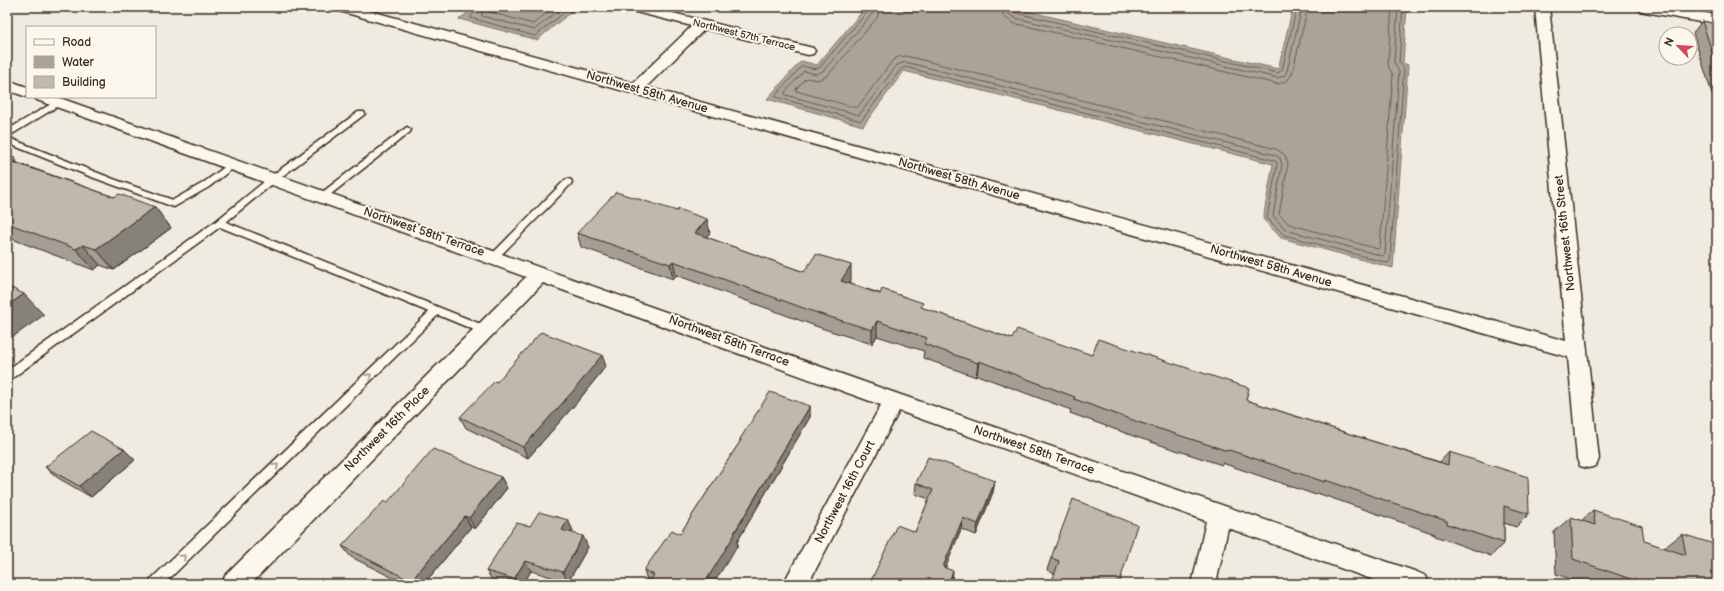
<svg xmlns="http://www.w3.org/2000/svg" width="1724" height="591" font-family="'Balsamiq Sans',sans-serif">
<rect width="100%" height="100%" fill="#f0ebe0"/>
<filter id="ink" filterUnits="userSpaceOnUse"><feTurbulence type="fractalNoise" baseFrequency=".025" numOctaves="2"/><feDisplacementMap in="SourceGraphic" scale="8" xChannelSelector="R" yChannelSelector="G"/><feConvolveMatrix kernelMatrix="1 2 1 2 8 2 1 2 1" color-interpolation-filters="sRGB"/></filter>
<g filter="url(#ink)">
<g fill="#aca397" stroke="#7f7367">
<path d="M476 7H577L537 40 459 19Z"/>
<path d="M866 7H1009L1278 69 1293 7H1407L1403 63 1408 65 1393 268 1281 238 1263 219 1273 164 904 71 863 126 767 99 801 61 817 65Z"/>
</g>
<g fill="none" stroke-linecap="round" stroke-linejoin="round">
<g stroke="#685a4e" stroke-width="1">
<path d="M477 7V11L471 16V18L535 36 571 7"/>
<path d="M482 7V16L534 30 563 7"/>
<path d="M488 7 490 12 533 24 554 7"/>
<path d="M869 7 868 11 820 67 816 69 802 66 776 95V97L861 121 901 69 905 67 1273 160 1277 162V165L1267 218 1284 235 1388 263 1390 261 1404 69 1399 62 1403 7"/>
<path d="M874 7 872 14 823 71 816 74 804 71 785 92 786 95 859 115 897 65 905 62 1275 155 1280 158 1282 165 1273 216 1286 230 1383 256 1385 254 1399 72 1394 62 1398 7"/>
<path d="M880 7 877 18 828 75 818 80 806 78 796 89V91L857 108 893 60 898 57 906 56 1276 149 1285 155 1288 164 1279 214 1289 224 1378 249 1380 247 1393 75 1389 68 1388 62 1392 7"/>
<path d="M1001 7 1004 17 1013 23 1278 84 1287 81 1292 74 1308 7"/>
<path d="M1007 7 1009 14 1015 18 1278 78 1284 76 1287 71 1302 7"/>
<path d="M1012 7 1013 11 1016 13 1278 73 1282 70 1297 7"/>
</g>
<defs>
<g id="service">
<path d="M56 101H62L63 103 9 136 14 140 116 180 173 200 203 183 230 163H236L237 165 209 187 174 207 89 176 7 143V130Z"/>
<path d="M358 112H364L365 114 276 181 226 222 488 327 489 330 488 333 484 334 438 315 164 584H149L150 580 429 312 220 227 11 379 7 380V370L216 221 270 177Z"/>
<path d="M407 127 411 130 410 132 326 198H320L318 196 320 194Z"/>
<path d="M568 179 571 180 572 182 571 184 497 259H491L489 257 491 255 565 180Z"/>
</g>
<g id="minor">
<path d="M334 7H356L633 83 692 26 628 10 626 7H649L813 48 815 51 813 54 808 55 705 29 646 87 1566 341 1535 7H1549L1599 459 1596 466 1588 468 1580 466 1577 459 1568 357 336 10Z"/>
<path d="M7 80 27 87V97L7 90Z"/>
<path d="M34 97H57L901 395 1417 572 1426 576 1429 584H1385L1228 528 1216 584H1192L1206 521 899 411 808 584H783L881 405 543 283 251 584H222L225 576 526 277 37 100Z"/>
</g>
<path id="tertiary" d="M1637 7H1671L1717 15V25L1645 12 1639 10Z"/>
</defs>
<use href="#service" stroke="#3b2a1e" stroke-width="3"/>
<use href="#minor" stroke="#3b2a1e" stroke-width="3"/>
<use href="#tertiary" stroke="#3b2a1e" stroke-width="3"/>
<use href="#service" fill="#fbf7ec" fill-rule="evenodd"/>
<use href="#minor" fill="#fbf7ec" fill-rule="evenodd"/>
<use href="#tertiary" fill="#fbf7ec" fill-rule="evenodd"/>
</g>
<g fill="#a59e95" stroke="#3b2a1e">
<path d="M1702 21 1717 24V110L1693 33Z"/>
<path d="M7 150 17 161 15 162 114 197 155 207 171 228 114 270 100 265 94 270 12 239 7 234Z"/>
<path d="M577 233H710L706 237 804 272 851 280 849 283 923 308 1012 339 1092 355 1246 400 1356 436 1440 462 1449 452 1529 514 1516 527 1504 523V543L1491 556 1435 536V534L1317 493 1316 495 1222 463V465L1136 437 1070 413 1071 410 977 375 976 377 923 358 924 351 877 336 872 344 821 328 676 275 673 279 581 247Z"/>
<path d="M606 366 578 401 528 458 466 428 460 417 497 382Z"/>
<path d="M810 406V417L737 542 738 545 649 582 647 580 644 570 680 534 740 442V439Z"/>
<path d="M135 460 91 497 58 478 45 467Z"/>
<path d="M501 477 507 488 475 529 471 527 424 584H405L351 557 342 546 387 503Z"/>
<path d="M995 481 993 492 976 535 961 529 945 568 952 581 950 584H870V583L915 532 929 499 915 494 916 483Z"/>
<path d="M1593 510 1644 541 1664 548 1682 534 1717 584H1585L1556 574 1554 532 1571 517 1581 521Z"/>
<path d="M568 520 573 531 572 533 588 547 568 582 531 571 523 584H502L493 581 486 571Z"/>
<path d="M1051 558 1119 584 1055 574 1047 570Z"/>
</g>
<g fill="#868179" stroke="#3b2a1e">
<path d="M7 150 17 161 7 167Z"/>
<path d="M155 207 171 228 114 270 96 249Z"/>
<path d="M707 219 710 233 698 247 695 233Z"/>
<path d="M83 245 100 265 94 270 76 249Z"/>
<path d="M673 261 676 275 673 279 670 264Z"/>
<path d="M851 265V280L842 295 841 281Z"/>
<path d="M24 294 44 315 7 341V306Z"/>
<path d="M877 321V336L872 344V330Z"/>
<path d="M602 355 606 366 578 401 528 458 523 447Z"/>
<path d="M979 361 977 375 976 377 978 363Z"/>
<path d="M810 406V417L737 542 738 545 713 584H704Z"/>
<path d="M124 449 135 460 91 497 79 486Z"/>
<path d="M501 477 507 488 475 529 469 518Z"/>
<path d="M995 481 993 492 976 535 978 524Z"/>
<path d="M465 516 471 527 424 584H414L411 581Z"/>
<path d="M963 518 961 529 942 577 943 567Z"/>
<path d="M568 520 573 531 567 540 562 530Z"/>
<path d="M583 536 588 547 568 582 563 572Z"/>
<path d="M525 561 531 571 523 584H517L514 579Z"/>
<path d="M953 571 952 581 950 584H948Z"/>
</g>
<g fill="#c0b8ad" stroke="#3b2a1e">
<path d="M1702 21 1717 24V67Z"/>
<path d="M7 160 114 197 119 194 155 207 96 249 83 245 76 249 7 223Z"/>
<path d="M616 192 677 211 678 209 707 219 695 233 804 272 816 254 851 265 841 281 880 294 882 289 923 303 921 307 1012 339 1017 329 1092 355 1098 339 1249 388 1246 400 1356 436 1448 465 1449 452 1528 477 1529 514 1504 506V543L1447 524V521L1325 480V482L1229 450 1228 451 1141 423 1074 399 1075 397 979 361 978 363 924 344 927 338 877 321 872 330 820 314 673 261 670 264 577 233Z"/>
<path d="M7 286 24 294 7 306Z"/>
<path d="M541 332 602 355 574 390 523 447 460 417 495 381 497 382Z"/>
<path d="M770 392 810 406 734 533 735 534 704 584H648L654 575 644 570 672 530 680 534 741 440 740 439Z"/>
<path d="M91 431 124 449 79 486 45 467Z"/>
<path d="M433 449 501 477 469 518 465 516 411 581 342 546 384 501 387 503Z"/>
<path d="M928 457 995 481 978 524 963 518 943 567 953 571 948 584H872L870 583 897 525 915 532 933 490 916 483Z"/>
<path d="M1073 499 1137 525 1119 584H1051L1059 561 1051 558Z"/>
<path d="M1593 510 1642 526 1644 541 1686 555 1682 534 1717 545V584H1645L1573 559 1571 517 1595 525Z"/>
<path d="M539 512 568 520 562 530 583 536 563 572 525 561 514 579 486 571 516 523 530 526Z"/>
<path d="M306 580 314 584H302Z"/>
</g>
<defs><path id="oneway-chevron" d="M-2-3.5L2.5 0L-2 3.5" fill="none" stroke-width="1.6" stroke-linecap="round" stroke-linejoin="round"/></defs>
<g stroke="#9b9085">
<use href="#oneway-chevron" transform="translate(369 376) rotate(-44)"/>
<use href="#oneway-chevron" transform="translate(276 466) rotate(-44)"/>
<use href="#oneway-chevron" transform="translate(183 557) rotate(-44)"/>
</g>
</g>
<g text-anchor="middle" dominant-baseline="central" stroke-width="4" stroke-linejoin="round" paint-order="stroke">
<g font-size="10" fill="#3b2a1e" stroke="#fbf7ec">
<text transform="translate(744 35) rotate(14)">Northwest 57th Terrace</text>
</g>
<g font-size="12" fill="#3b2a1e" stroke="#fbf7ec">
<text transform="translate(647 92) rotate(16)">Northwest 58th Avenue</text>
<text transform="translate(959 179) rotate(16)">Northwest 58th Avenue</text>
<text transform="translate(424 232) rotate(19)">Northwest 58th Terrace</text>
<text transform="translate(1565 233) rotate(-96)">Northwest 16th Street</text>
<text transform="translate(1271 266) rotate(16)">Northwest 58th Avenue</text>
<text transform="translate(729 341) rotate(20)">Northwest 58th Terrace</text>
<text transform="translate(387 429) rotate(-45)">Northwest 16th Place</text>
<text transform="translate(1034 450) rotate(19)">Northwest 58th Terrace</text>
<text transform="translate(845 492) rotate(-62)">Northwest 16th Court</text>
</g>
</g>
<rect width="1724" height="591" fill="none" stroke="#fbf7ec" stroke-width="24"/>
<rect x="12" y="12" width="1700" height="567" fill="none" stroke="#3b2a1e" stroke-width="1.5" filter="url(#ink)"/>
<rect x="26" y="26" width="130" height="72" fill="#fbf7ec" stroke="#aea59a"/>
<rect x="34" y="39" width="20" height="6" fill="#fbf7ec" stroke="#aea59a"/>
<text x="62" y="46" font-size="12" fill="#3b2a1e">Road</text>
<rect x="34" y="56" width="20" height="12" fill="#aca397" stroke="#aea59a"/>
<text x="62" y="66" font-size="12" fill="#3b2a1e">Water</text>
<rect x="34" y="76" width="20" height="12" fill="#c0b8ad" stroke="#aea59a"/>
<text x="62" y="86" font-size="12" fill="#3b2a1e">Building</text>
<g transform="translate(1678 46) rotate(295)"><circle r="19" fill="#fbf7ec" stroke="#aea59a"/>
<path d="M0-3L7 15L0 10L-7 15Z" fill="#d1495b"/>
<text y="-6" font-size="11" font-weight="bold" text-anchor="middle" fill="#3b2a1e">N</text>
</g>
</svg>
